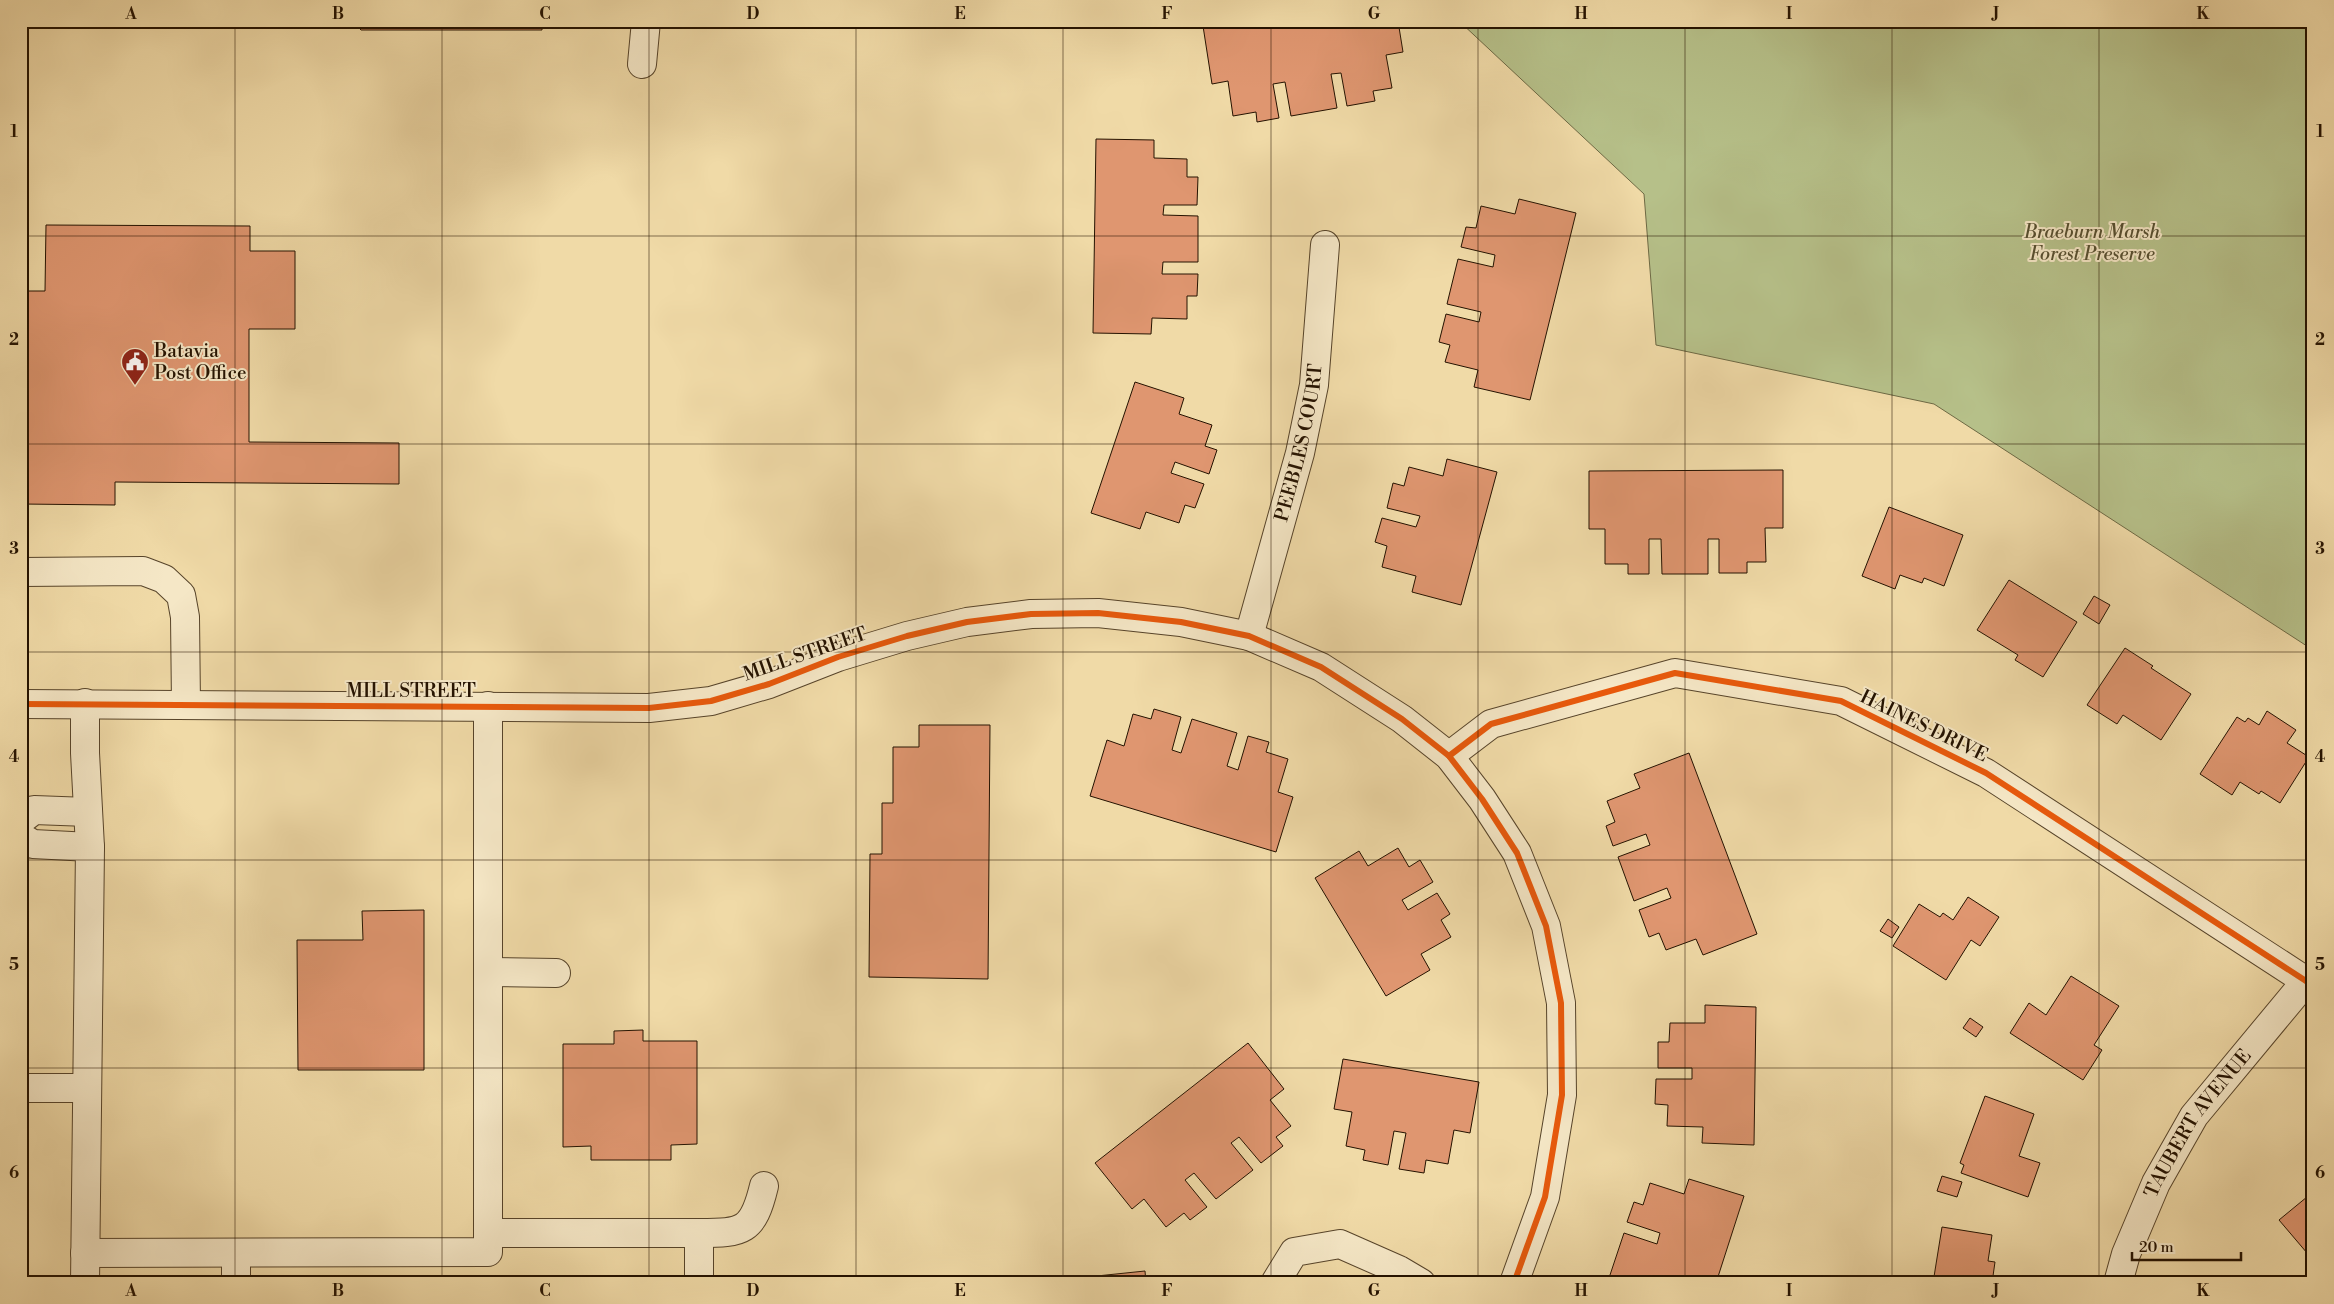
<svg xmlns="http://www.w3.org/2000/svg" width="2334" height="1304" font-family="'Libre Bodoni',serif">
<rect width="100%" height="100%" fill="#f0daa7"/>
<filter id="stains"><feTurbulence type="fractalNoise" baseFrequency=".004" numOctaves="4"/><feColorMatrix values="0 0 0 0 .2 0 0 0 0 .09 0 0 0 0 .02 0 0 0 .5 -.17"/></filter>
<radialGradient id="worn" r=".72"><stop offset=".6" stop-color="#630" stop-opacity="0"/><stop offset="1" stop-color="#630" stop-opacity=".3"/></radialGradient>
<path fill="#b6c089" stroke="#6d6944" d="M1459 21H2313V650L1934 404 1656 345 1644 194Z"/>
<g fill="#df9670" stroke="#241200">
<path d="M358 21H542V30H361L358 27Z"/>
<path d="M1232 21H1398L1403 52 1386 55 1392 88 1373 91 1375 101 1347 106 1341 73 1331 74 1337 108 1291 116 1285 82 1273 84 1279 118 1257 122 1256 112 1233 116 1228 81 1212 84 1203 26Z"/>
<path d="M1096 139 1154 140V158L1187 159V177H1198L1197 205H1164L1163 215 1198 216V262H1163L1162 274H1198L1197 296H1187V319L1152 318 1151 334 1093 333Z"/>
<path d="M1519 199 1576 213 1530 400 1474 387 1478 370 1445 362 1450 345 1439 342 1446 314 1479 322 1481 312 1447 304 1458 259 1493 267 1495 255 1461 247 1466 227 1476 228 1481 206 1515 214Z"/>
<path d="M46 225 250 226V251H295V329H249V442L399 443V484L115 482V505L21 504V291H45Z"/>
<path d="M1135 382 1184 398 1179 414 1212 425 1205 446 1217 450 1209 474 1175 462 1171 473 1204 484 1195 508 1185 505 1179 523 1146 512 1140 529 1091 513Z"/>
<path d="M1447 459 1497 472 1461 605 1412 592 1416 576 1382 567 1387 546 1375 542 1382 518 1416 527 1420 516 1387 508 1393 483 1404 486 1409 467 1443 476Z"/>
<path d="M1783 470V528H1765L1766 562H1747V573H1719V539H1708V574H1662L1661 539H1649V574H1628V564H1605V529H1589V471Z"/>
<path d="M1889 507 1963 535 1944 586 1924 578 1922 583 1900 575 1895 589 1862 576Z"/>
<path d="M2009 580 2077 622 2043 677 2015 660 2018 655 1977 630Z"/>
<path d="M2094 596 2110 605 2099 624 2083 614Z"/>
<path d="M2125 648 2153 666 2151 668 2191 694 2161 740 2123 715 2117 724 2087 705Z"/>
<path d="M1154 709 1181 717 1172 750 1181 753 1192 719 1237 733 1227 766 1238 770 1248 736 1269 742 1266 752 1288 759 1278 792 1293 797 1276 852 1090 796 1107 740 1124 746 1133 714 1151 719Z"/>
<path d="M2267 711 2296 730 2287 743 2309 757 2280 803 2261 791 2259 794 2240 782 2232 795 2200 774 2237 717 2245 722 2248 718 2259 725Z"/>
<path d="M919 725H990L988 979 869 977 870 854H882V803H893V747H919Z"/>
<path d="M1689 753 1757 934 1703 955 1696 939 1666 950 1659 933 1649 937 1639 910 1671 898 1667 888 1634 901 1618 857 1650 845 1646 834 1613 846 1606 826 1615 822 1607 801 1640 788 1634 774Z"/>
<path d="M1398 848 1409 867 1420 860 1433 882 1402 900 1408 910 1437 893 1450 914 1441 920 1451 937 1421 954 1430 970 1386 996 1315 878 1359 851 1368 866Z"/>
<path d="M1968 897 1999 917 1980 946 1971 940 1946 980 1893 946 1919 904 1940 917 1943 913 1953 920Z"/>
<path d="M424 910V1070H298L297 940H363L362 911Z"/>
<path d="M1888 919 1899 927 1892 938 1880 931Z"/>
<path d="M2071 976 2119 1006 2094 1045 2102 1050 2083 1080 2010 1033 2029 1003 2046 1015Z"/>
<path d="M1705 1005 1756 1007 1754 1145 1702 1143 1703 1127 1667 1126 1668 1105 1655 1104 1656 1079H1692V1068H1658V1042H1669L1670 1023H1705Z"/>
<path d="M1970 1018 1983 1027 1976 1037 1963 1028Z"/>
<path d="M643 1030V1041H697V1144L671 1145V1160H591V1146L563 1147V1044H614V1031Z"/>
<path d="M1248 1043 1284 1089 1270 1100 1291 1126 1276 1137 1283 1146 1261 1163 1239 1137 1231 1143 1253 1170 1216 1199 1194 1173 1185 1180 1207 1207 1190 1220 1184 1213 1166 1227 1144 1199 1132 1209 1095 1163Z"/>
<path d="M1343 1059 1479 1082 1470 1133 1454 1130 1448 1164 1426 1160 1424 1173 1399 1169 1406 1133 1394 1131 1388 1165 1363 1160 1365 1150 1346 1146 1352 1112 1334 1109Z"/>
<path d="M1985 1096 2034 1114 2019 1156 2040 1163 2028 1197 1961 1173 1964 1165 1960 1163Z"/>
<path d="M1942 1176 1962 1182 1957 1197 1937 1191Z"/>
<path d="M1689 1179 1744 1196 1716 1283H1624L1609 1278 1624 1233 1657 1244 1660 1233 1627 1222 1634 1202 1643 1205 1650 1183 1684 1194Z"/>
<path d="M2313 1192V1260L2279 1220Z"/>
<path d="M1942 1227 1992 1235 1988 1261 1995 1262 1992 1283H1933Z"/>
<path d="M1145 1271 1146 1283H1087V1277Z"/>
</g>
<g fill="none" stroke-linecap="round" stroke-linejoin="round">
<defs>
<g id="minor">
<path d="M642 64 646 21"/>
<path d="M21 572 143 571 164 579 181 595 185 617 186 705"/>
<path id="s1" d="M1249 636 1300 453 1314 385 1325 245"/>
<path d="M21 704 649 708 711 701 769 684 838 657 907 636 967 622 1031 614 1098 613 1181 622 1249 636 1321 667 1402 719 1449 756 1482 799 1517 853 1546 926 1561 1003 1562 1095 1545 1197 1514 1283"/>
<path d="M1449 756 1491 724 1675 673 1841 701 1986 773 2306 981 2313 988"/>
<path d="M21 820 34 810 88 812"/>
<path d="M21 837 33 844 90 847"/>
<path d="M488 972 556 973"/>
<path d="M21 1088H85"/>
<path d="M488 1233H699V1283"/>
<path d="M699 1233C743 1233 753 1232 764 1186"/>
<path d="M85 1253 488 1252V706"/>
<path d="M85 1283 90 847 85 753V703"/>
<path d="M236 1283V1253"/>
<path d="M1275 1283 1294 1252 1340 1244 1399 1270 1421 1283"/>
<path id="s2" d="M2118 1283 2126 1254 2156 1183 2194 1116 2306 981"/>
</g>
</defs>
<use href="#minor" stroke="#57442a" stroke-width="30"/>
<use href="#minor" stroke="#f5e7c6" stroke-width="28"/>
<defs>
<g id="cycleway">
<path d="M21 704 649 708 711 701 769 684 838 657 907 636 967 622 1031 614 1098 613 1181 622 1249 636 1321 667 1402 719 1449 756 1482 799 1517 853 1546 926 1561 1003 1562 1095 1545 1197 1514 1283"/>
<path d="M1449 756 1491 724 1675 673 1841 701 1986 773 2306 981 2313 988"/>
</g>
</defs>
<use href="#cycleway" stroke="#f5e7c6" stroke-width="9"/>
<use href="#cycleway" stroke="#e8590c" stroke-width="6"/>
</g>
<path fill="none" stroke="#241200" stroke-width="1" stroke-opacity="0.55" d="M235 21V1283M442 21V1283M649 21V1283M856 21V1283M1063 21V1283M1271 21V1283M1478 21V1283M1685 21V1283M1892 21V1283M2099 21V1283M21 236H2313M21 444H2313M21 652H2313M21 860H2313M21 1068H2313"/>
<defs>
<symbol id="civic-pin" viewBox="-11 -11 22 30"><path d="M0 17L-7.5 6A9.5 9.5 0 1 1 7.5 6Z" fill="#8f2418" stroke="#f5e7c6"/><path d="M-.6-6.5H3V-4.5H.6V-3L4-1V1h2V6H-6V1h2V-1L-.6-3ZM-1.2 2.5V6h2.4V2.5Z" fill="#fff"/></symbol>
</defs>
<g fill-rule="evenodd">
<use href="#civic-pin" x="119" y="346" width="32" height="43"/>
</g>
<g text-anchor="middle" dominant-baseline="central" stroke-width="4" stroke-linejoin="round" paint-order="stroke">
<g font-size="19" font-style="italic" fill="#574f30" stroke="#f5e7c6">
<text x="2092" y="232">Braeburn Marsh<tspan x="2092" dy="22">Forest Preserve</tspan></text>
</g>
<g font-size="19" fill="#241200" stroke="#f5e7c6" text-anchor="start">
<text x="154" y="351">Batavia<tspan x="154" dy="22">Post Office</tspan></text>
</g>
<g font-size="19" fill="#241200" stroke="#f5e7c6">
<text stroke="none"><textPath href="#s1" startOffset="200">PEEBLES COURT</textPath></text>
<text transform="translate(805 654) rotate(-19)">MILL STREET</text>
<text x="411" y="691">MILL STREET</text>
<text transform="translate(1924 726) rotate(26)">HAINES DRIVE</text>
<text stroke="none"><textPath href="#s2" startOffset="180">TAUBERT AVENUE</textPath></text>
</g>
</g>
<rect width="2334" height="1304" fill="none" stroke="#f0daa7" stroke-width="55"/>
<path d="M2132 1252v8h109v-8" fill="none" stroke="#241200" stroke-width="2.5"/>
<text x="2139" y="1252" font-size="15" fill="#241200" stroke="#f5e7c6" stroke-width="4" paint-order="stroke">20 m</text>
<rect x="28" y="28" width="2278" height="1248" fill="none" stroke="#241200" stroke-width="2"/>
<g font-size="16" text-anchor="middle" font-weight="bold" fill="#241200">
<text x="131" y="19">A</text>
<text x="338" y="19">B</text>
<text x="545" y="19">C</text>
<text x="753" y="19">D</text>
<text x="960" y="19">E</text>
<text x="1167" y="19">F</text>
<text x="1374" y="19">G</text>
<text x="1581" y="19">H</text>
<text x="1789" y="19">I</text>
<text x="1996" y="19">J</text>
<text x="2203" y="19">K</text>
<text x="14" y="137">1</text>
<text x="2320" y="137">1</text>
<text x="14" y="345">2</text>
<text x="2320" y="345">2</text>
<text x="14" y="554">3</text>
<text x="2320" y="554">3</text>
<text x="14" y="762">4</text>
<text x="2320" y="762">4</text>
<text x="14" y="970">5</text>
<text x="2320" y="970">5</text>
<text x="14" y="1178">6</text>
<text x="2320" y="1178">6</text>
<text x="131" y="1296">A</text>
<text x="338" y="1296">B</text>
<text x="545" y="1296">C</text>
<text x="753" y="1296">D</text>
<text x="960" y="1296">E</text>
<text x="1167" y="1296">F</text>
<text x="1374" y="1296">G</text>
<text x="1581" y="1296">H</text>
<text x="1789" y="1296">I</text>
<text x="1996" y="1296">J</text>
<text x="2203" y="1296">K</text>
</g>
<rect width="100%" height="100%" filter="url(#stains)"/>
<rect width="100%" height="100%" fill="url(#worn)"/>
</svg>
